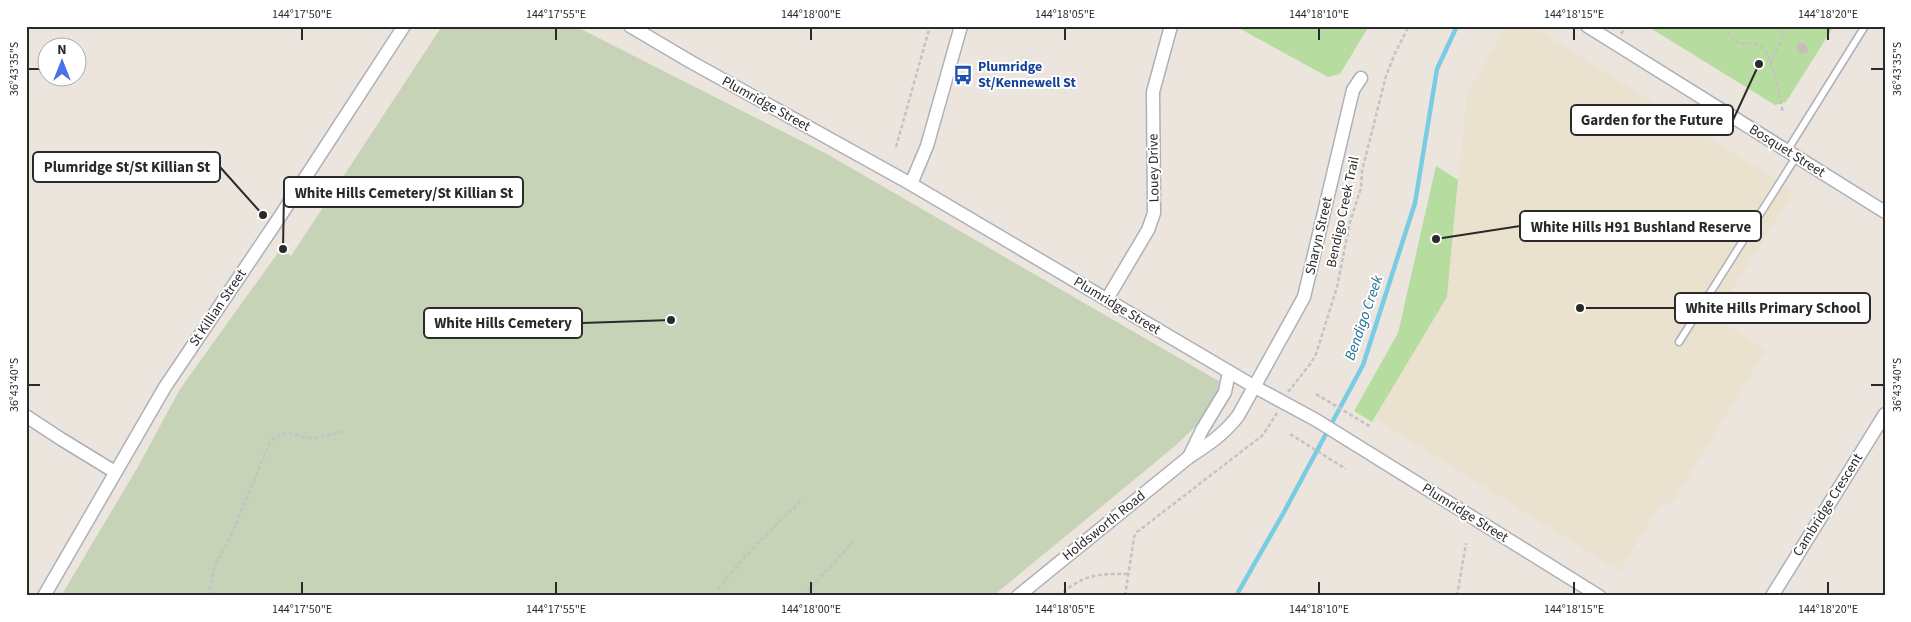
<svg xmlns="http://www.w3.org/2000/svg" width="1911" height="622" font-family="'Source Sans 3',sans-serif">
<rect width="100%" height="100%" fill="#ebe5de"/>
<path fill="#ebe1cf" d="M1506 26H1532L1794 191 1715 318 1766 350 1671 505 1663 501 1619 571 1377 420 1382 396 1447 298 1467 93Z"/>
<g fill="#b6dd9f">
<path d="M1235 26H1369L1340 74 1328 77Z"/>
<path d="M1647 26H1834L1786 102 1775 105Z"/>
<path d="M1436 166 1458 180 1447 297 1372 422 1354 411 1398 333Z"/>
</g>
<path fill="#c6d3b6" d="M442 26H575L827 154 1222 383 1198 424 1175 446 993 596H61L139 465 180 389 280 250 291 256Z"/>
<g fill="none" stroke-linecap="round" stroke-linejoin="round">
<path stroke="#7acbe4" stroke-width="4.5" d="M1236 596 1284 512 1363 365 1415 203 1437 69 1457 26"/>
</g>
<path fill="#c4bfb9" stroke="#c6c0b7" d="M1798 43 1805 44 1808 51 1806 53H1800L1797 49Z"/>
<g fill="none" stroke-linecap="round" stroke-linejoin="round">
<defs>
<g id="service">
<path d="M1787 151 1865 26"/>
<path d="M1679 342 1796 157"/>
</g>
<g id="minor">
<path d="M630 26 691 62 911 184 1255 387 1316 420 1599 596"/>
<path d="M1587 26 1885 212"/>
<path d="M911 184 927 146 961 26"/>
<path d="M1107 299 1148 230 1154 213 1153 92 1171 26"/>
<path d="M26 416 61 439 115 472"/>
<path d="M1189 457 1202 430 1225 392 1229 372"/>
<path d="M44 596 165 387 279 218 404 26"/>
<path d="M1018 596 1189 457C1208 445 1224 434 1238 416L1304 297 1353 90 1361 78"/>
<path d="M1772 596 1885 414"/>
</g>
</defs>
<use href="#service" stroke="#aeb0ba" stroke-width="9"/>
<use href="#minor" stroke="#aeb0ba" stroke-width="15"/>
<g stroke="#c3c3c3" stroke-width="2.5" stroke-dasharray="4 2.5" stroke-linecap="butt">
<path d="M1724 26 1729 35 1740 44C1746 43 1754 42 1760 46 1774 57 1779 95 1783 113"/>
<path d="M1621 34 1626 26"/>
<path d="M1771 64C1773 53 1780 45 1784 34L1780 26"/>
<path d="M896 147 930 26"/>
<path d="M1288 392 1311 363 1316 354 1337 287 1350 222 1361 188 1362 171 1386 76 1395 53 1409 26"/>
<path d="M1316 394 1371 427"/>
<path d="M1290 434 1346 469"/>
<path d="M718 589C744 556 772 528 802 500"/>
<path d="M208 596 215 565 231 536 270 442C287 425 292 437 311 438 322 438 333 434 343 431"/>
<path d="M803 596 853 542"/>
<path d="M1058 596C1085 574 1095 574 1128 574"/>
<path d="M1125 596 1134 537 1137 532 1263 435 1277 413"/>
<path d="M1457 596 1466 543"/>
</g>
<use href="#service" stroke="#fff" stroke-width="6"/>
<use href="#minor" stroke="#fff" stroke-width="12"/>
</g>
<path fill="none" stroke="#2a2a2a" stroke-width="2" d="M302 28V40M556 28V40M811 28V40M1065 28V40M1319 28V40M1574 28V40M1828 28V40M28 69H40M1871 69H1884M28 385H40M1871 385H1884M302 582V594M556 582V594M811 582V594M1065 582V594M1319 582V594M1574 582V594M1828 582V594"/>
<defs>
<symbol id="bus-bare" viewBox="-9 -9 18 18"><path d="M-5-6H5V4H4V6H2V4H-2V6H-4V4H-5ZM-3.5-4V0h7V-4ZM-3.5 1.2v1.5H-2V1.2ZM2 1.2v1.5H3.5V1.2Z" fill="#1a4fb4" stroke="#fff" stroke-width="2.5" paint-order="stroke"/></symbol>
</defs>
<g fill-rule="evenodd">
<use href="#bus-bare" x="949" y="61" width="28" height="28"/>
</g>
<g text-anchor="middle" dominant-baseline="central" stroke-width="4" stroke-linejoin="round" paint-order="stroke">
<g font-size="14" font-weight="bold" fill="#164399" stroke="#fff" text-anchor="start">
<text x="978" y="67">Plumridge<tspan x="978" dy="16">St/Kennewell St</tspan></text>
</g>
<g font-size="14" fill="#2a2a2a" stroke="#fff">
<text transform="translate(766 104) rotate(29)">Plumridge Street</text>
<text transform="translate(1787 151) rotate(32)">Bosquet Street</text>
<text transform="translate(1154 168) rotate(-91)">Louey Drive</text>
<text transform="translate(1343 212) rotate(-78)">Bendigo Creek Trail</text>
<text transform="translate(1319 236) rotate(-77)">Sharyn Street</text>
<text transform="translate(1117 306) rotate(31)">Plumridge Street</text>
<text transform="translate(218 308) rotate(-56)">St Killian Street</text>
<text transform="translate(1828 505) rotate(-58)">Cambridge Crescent</text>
<text transform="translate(1465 513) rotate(32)">Plumridge Street</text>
<text transform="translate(1104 526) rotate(-39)">Holdsworth Road</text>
</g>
<g font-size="15" font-style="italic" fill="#1a6b8f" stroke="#fff">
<text transform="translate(1364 318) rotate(-71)">Bendigo Creek</text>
</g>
</g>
<path fill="none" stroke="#2a2a2a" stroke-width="2" d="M1759 64L1733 120M263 215L220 167M283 249L284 192M1436 239L1520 226M1580 308L1675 308M671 320L582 323"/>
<g fill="#2a2a2a" stroke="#fff" stroke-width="2">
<circle cx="1759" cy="64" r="5"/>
<circle cx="263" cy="215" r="5"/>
<circle cx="283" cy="249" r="5"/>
<circle cx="1436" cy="239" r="5"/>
<circle cx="1580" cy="308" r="5"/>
<circle cx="671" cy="320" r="5"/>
</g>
<g fill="#fff" stroke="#2a2a2a" stroke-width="2">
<rect x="1571" y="105" width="162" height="30" rx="5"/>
<rect x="33" y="152" width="187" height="30" rx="5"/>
<rect x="284" y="177" width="239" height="30" rx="5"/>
<rect x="1520" y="211" width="241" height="30" rx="5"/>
<rect x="1675" y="293" width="195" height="30" rx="5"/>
<rect x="424" y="308" width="158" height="30" rx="5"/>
</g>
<g font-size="15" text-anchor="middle" font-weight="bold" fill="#2a2a2a">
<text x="1652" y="125">Garden for the Future</text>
<text x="127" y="172">Plumridge St/St Killian St</text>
<text x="404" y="198">White Hills Cemetery/St Killian St</text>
<text x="1641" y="232">White Hills H91 Bushland Reserve</text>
<text x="1773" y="313">White Hills Primary School</text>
<text x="503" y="328">White Hills Cemetery</text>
</g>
<rect width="1911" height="622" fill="none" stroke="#ffffff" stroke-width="55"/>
<g transform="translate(62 62)"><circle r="24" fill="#ffffff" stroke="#aaaaaa"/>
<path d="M0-4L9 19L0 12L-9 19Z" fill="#4c70e9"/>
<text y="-8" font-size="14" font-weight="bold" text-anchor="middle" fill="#2a2a2a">N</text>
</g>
<rect x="28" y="28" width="1856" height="566" fill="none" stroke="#2a2a2a" stroke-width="2"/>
<g font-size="12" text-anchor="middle" fill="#2a2a2a">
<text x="302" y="18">144°17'50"E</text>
<text x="556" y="18">144°17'55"E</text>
<text x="811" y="18">144°18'00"E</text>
<text x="1065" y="18">144°18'05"E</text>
<text x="1319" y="18">144°18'10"E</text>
<text x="1574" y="18">144°18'15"E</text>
<text x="1828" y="18">144°18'20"E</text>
<text transform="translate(14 69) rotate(-90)" y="4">36°43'35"S</text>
<text transform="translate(1897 69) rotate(-90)" y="4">36°43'35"S</text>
<text transform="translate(14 385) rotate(-90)" y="4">36°43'40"S</text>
<text transform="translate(1897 385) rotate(-90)" y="4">36°43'40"S</text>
<text x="302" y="613">144°17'50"E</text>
<text x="556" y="613">144°17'55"E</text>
<text x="811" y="613">144°18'00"E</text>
<text x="1065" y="613">144°18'05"E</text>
<text x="1319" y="613">144°18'10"E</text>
<text x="1574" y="613">144°18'15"E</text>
<text x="1828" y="613">144°18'20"E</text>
</g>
</svg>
